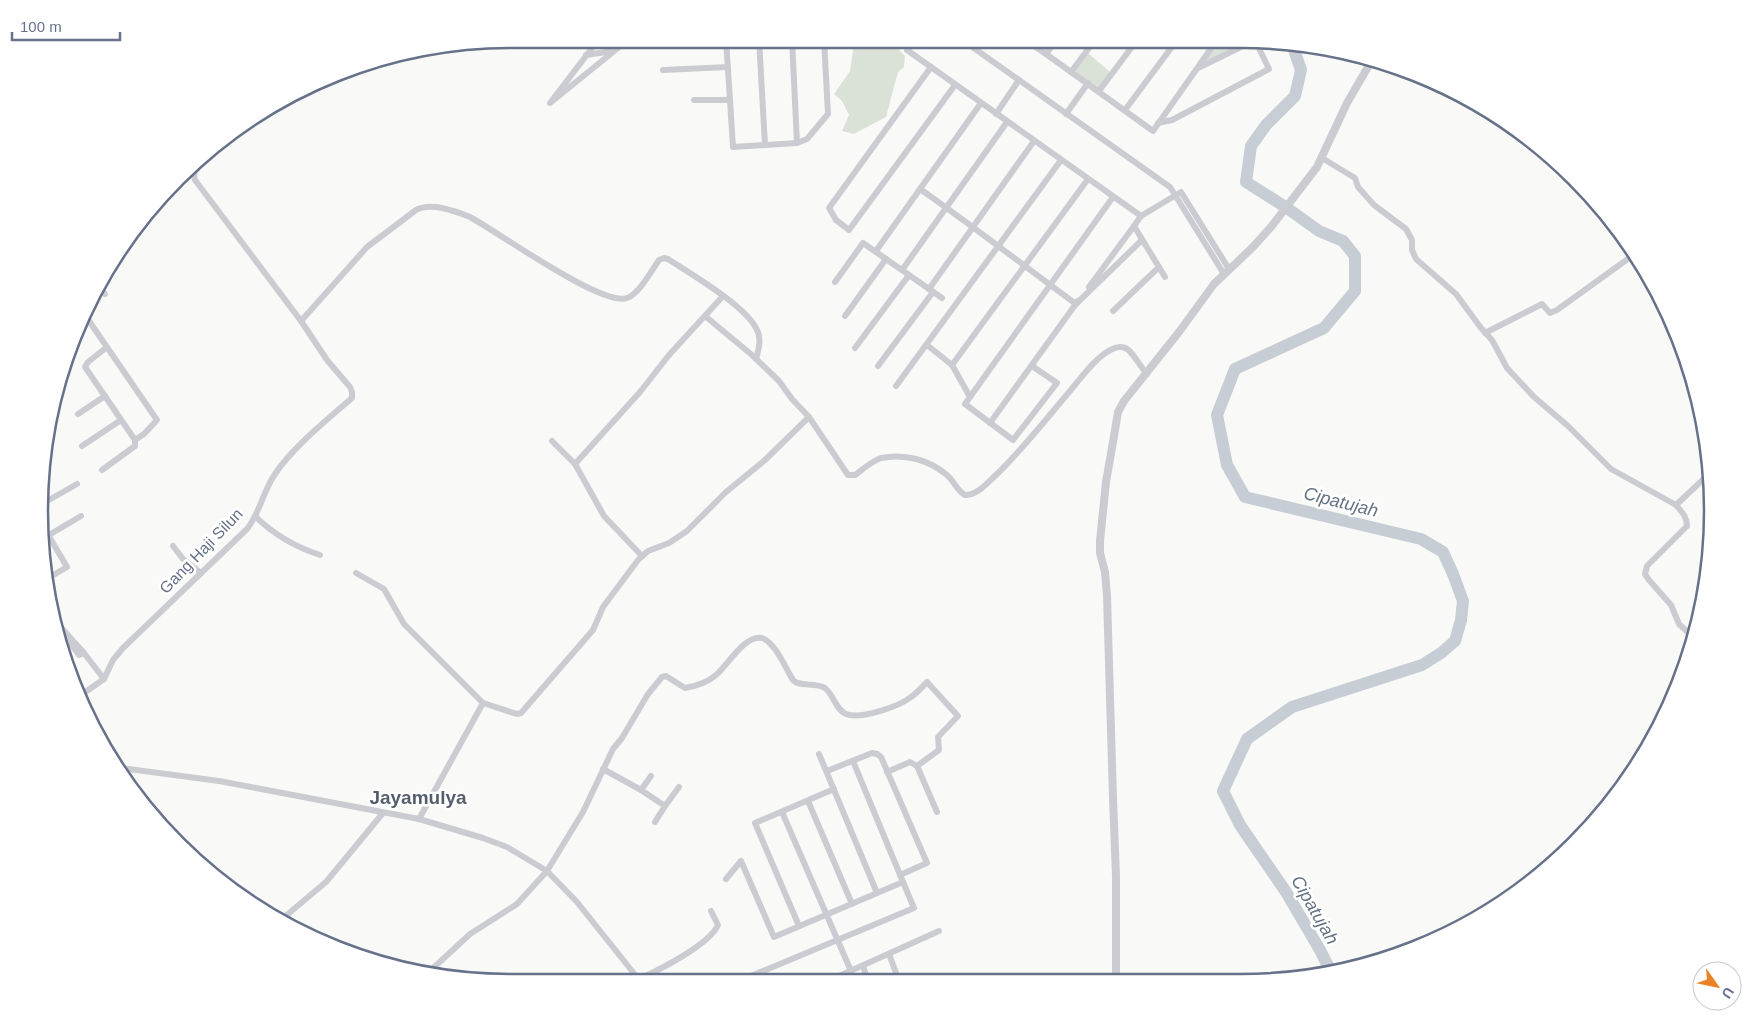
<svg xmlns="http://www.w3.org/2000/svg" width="1752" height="1021" font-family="Helvetica,sans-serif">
<rect width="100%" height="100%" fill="#f9faf7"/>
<g fill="#dae2d8">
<path d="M867 39H889L905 56 904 67 898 72 886 117 854 134 842 131 849 115 842 101 834 94 850 71 854 44Z"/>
<path d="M1219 40H1252L1201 66Z"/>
<path d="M1088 53 1110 72 1098 89 1074 71Z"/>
</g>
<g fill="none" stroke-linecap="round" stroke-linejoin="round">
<path stroke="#c7cdd4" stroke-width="12" d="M1292 44 1301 70 1295 96 1266 125 1251 146 1246 182 1287 208 1319 231 1343 241 1355 256V291L1324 328 1235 369 1217 415 1227 465 1245 497 1421 539 1443 552 1453 574 1463 601 1461 620 1455 641 1441 653 1422 665 1292 707 1247 739 1223 791 1240 825 1286 892 1320 950 1330 970"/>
<g stroke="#caccd1" stroke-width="6">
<path d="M599 39 550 103 629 39"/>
<path d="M633 39 636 46 655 39"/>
<path d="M726 39 733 147 797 143 807 139 828 114 824 39"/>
<path d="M759 39 765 145"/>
<path d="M792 39 797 143"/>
<path d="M961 39 1170 187 1224 274"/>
<path d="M1024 39 1046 54 1153 131 1217 40"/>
<path d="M907 50 1141 216"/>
<path d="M1046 54 1057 39"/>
<path d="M586 55 613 51"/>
<path d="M931 67 829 208 836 220 849 230 955 85"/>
<path d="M1198 68 1255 40"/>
<path d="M663 70 728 67"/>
<path d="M1071 72 1095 40"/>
<path d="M1099 91 1137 40"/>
<path d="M694 100H730"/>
<path d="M1125 110 1177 40"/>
<path d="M996 114 1019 80"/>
<path d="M1066 114 1088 83"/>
<path d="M1158 123 1172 120 1269 69 1255 40"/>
<path d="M1322 158 1355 178 1358 187 1374 205 1406 229 1412 240V250L1416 259 1456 294 1481 328 1492 340 1507 368 1534 397 1568 426 1611 469 1676 505"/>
<path d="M920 189C973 226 1024 266 1076 304L1142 240"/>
<path d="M876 251 981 103"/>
<path d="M902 270 1007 122"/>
<path d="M1165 277 1134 226 1141 216 1181 192 1229 269"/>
<path d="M835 282 863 243 942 298"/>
<path d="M1089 287 1134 226"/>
<path d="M100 288 105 294"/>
<path d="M929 289 1034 141"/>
<path d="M1113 311 1159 267"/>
<path d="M705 316 752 355 779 381 792 399 809 417 848 475H855C863 469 872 461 881 458 905 453 929 460 947 475 954 481 957 491 965 495 978 495 987 483 996 475 1023 449 1046 419 1070 391 1079 380 1088 368 1098 359 1104 353 1117 344 1125 348 1132 350 1141 368 1147 374"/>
<path d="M845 316 886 259"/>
<path d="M87 318 157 420 144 434 135 440V446L102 470"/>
<path d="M301 321 367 247 416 210C431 202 455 211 470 217 498 232 602 307 627 298 639 294 652 270 659 260L664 258 668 259C691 274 744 305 756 328 762 338 759 348 756 359"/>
<path d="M1485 333 1542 304 1550 313 1557 310 1636 253"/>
<path d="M927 345 952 365 970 397"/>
<path d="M107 347 88 362 85 367 135 440"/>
<path d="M855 348 909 275"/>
<path d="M952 365 1088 179"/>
<path d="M878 366 933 292"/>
<path d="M1032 366 1057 383 1013 440 965 404 1113 197"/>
<path d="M896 386 1061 160"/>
<path d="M78 414 105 396"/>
<path d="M990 423 1078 301"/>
<path d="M552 441 575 464 604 516 642 556"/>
<path d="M82 446 121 420"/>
<path d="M575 464 640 392 669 355 723 296"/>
<path d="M40 505 77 484"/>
<path d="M255 516C273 534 296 547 320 555"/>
<path d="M40 521 67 567 50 577"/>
<path d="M49 535 81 516"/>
<path d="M173 546 183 559 201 573"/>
<path d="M356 573 384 589 404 624 483 703 517 714 521 713 593 630 603 607 638 560 648 551 669 543 687 531 726 492 765 460 809 417"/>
<path d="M57 623 84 653 104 679"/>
<path d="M1694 638 1679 624 1671 605 1649 580 1645 574 1647 566 1687 526C1687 517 1682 512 1676 505L1710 473"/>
<path d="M69 641 79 655 84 653"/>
<path d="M65 665 71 661"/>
<path d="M81 695 104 679 113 660 123 648 247 529C260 513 263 491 275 474 292 448 328 419 352 398V392L350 387 327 360 301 321 195 180 194 176 195 171 229 133"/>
<path d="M819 754 877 893"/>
<path d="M121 768 219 781 419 819 483 838 507 847 547 871 577 902 640 981"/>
<path d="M603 769 641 790 665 806 679 787"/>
<path d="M827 771 872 753 877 754 881 757 927 863 900 875"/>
<path d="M887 772 910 762 917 766 937 812"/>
<path d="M641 790 651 776"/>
<path d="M808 801 852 904"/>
<path d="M782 812 851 971"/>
<path d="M419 819 483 703"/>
<path d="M655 822 665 806"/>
<path d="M726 879 741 861 774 937 903 882 853 761"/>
<path d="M282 919 326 882 383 813"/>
<path d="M799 926 755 823 834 789"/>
<path d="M889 954 899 981"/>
<path d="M863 966 868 981"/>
<path d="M430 971 470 934 517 904 547 871 583 812 613 749 622 738 648 694 662 677 666 676 685 688C696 686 707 683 716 675 727 666 745 634 762 638 775 642 786 669 793 680 798 687 816 682 825 688 834 695 835 709 846 714 860 720 900 706 911 697 917 693 922 687 927 682L958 716 938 737 939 750 917 766"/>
<path d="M692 978 693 981"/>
<path d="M639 979C659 970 709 945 718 925L711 911"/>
<path d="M739 981 914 908 903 882"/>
<path d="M828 981 939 931"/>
</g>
<path stroke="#caccd1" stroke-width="8" d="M1116 981V876L1113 798 1107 596 1105 572 1100 553V541L1106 482 1113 442 1118 412 1124 401 1179 332 1214 284 1253 247 1271 227 1317 167 1347 103 1372 60"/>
</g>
<g text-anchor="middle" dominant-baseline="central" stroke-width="5" stroke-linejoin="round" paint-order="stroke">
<g font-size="16" fill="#67728a" stroke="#fff">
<text transform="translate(201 551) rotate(-46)">Gang Haji Silun</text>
</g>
<g font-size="18" font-style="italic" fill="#637384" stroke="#fff">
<text transform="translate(1341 502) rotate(14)">Cipatujah</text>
<text transform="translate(1315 910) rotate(60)">Cipatujah</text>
</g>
<g font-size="19" font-weight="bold" fill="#565e6e" stroke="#fff">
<text x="418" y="797">Jayamulya</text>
</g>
</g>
<path d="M0 0H1752V1021H0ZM511 48H1241A463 463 0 0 1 1704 511V511A463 463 0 0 1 1241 974H511A463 463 0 0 1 48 511V511A463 463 0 0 1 511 48Z" fill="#fff" fill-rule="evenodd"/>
<path fill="none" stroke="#67728a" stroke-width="2.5" d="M511 48H1241A463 463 0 0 1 1704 511V511A463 463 0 0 1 1241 974H511A463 463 0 0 1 48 511V511A463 463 0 0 1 511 48Z"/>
<g transform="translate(1717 986) rotate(123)"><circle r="24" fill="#ffffff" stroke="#c2c7d0"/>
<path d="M0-4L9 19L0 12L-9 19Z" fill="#eb8326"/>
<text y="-8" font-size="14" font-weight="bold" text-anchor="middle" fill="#67728a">U</text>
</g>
<path d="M12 32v8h108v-8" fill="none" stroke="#67728a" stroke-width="2.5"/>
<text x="20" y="32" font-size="15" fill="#67728a" stroke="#ffffff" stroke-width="4" paint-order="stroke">100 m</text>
</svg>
